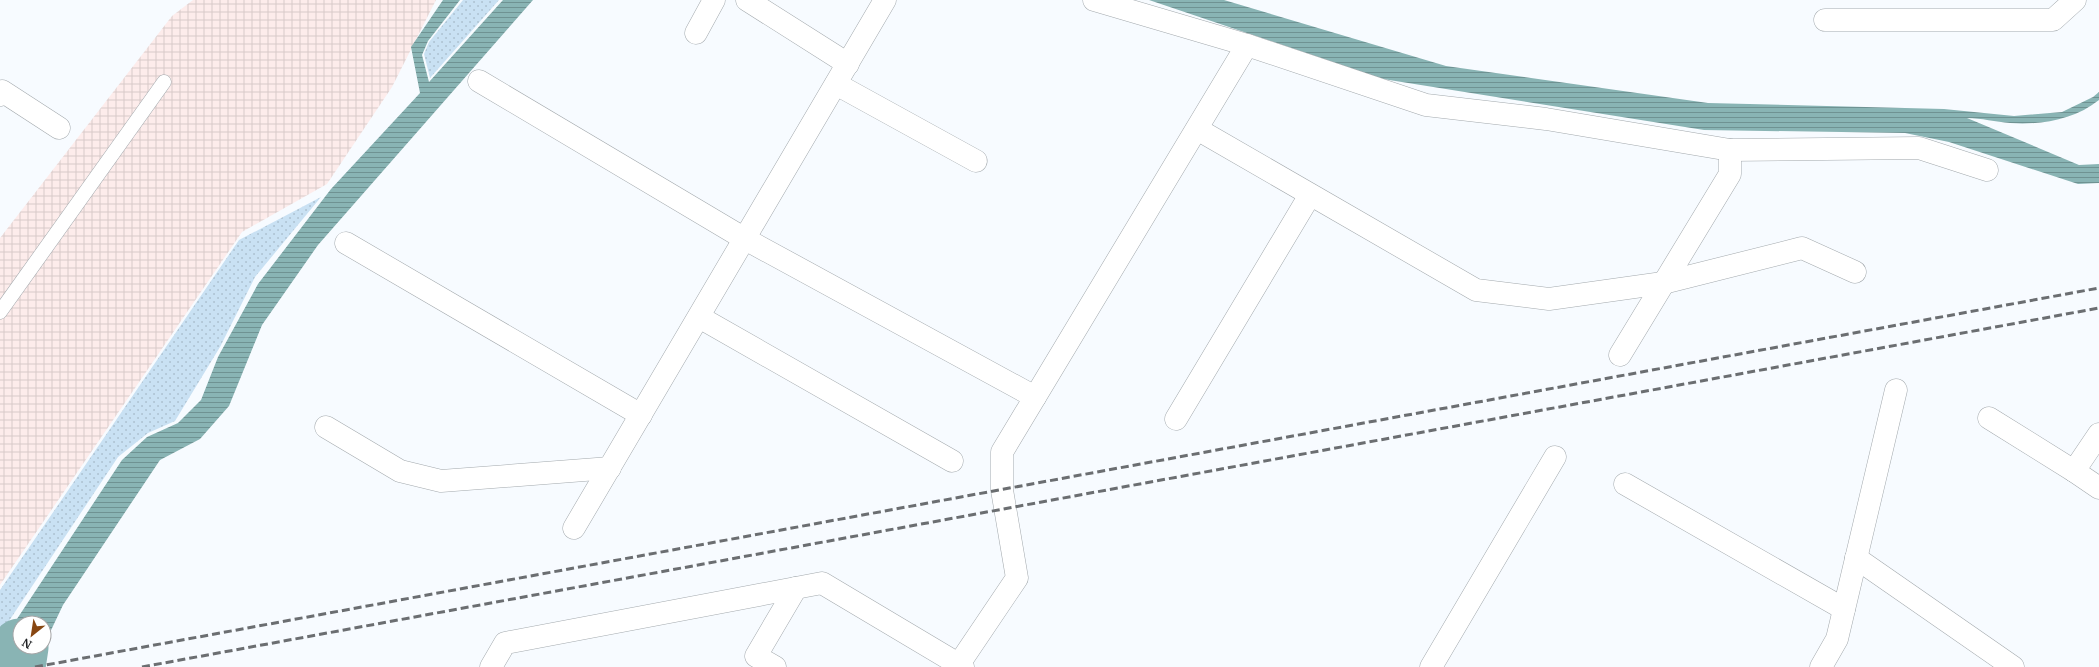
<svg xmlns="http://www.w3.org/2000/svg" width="2099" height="667" font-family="Merriweather,serif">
<defs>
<pattern id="industrial-grid" width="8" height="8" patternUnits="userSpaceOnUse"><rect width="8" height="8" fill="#fdeceb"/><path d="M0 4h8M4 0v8" fill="none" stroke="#d8cac9"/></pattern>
<pattern id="grass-dots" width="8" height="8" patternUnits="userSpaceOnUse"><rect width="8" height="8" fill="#c9e1f3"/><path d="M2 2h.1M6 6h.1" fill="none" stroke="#acc1d0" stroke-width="1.8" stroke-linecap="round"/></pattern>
<pattern id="water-rules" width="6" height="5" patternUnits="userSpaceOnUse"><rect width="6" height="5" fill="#89b4b4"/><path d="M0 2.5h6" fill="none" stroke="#6f9292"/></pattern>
</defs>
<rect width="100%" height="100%" fill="#f7fbff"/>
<path fill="url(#industrial-grid)" d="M193 0H436L392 87 327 184 242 232 0 585V238L172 16Z"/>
<g fill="url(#grass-dots)">
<path d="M463 0H499L430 78 424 54 429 42Z"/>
<path d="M321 197 255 277 220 347 175 421 148 433 118 457 3 630 0 645V590L239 240Z"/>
</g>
<g fill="url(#water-rules)">
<path d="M443 0H460L428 41 422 55 429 82 503 0H533L318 245 262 325 229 406 200 439 160 460 63 605 44 645V623H20V647H43L42 648 7 655 9 631 122 460 147 437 178 423 201 400 218 357 258 284 331 189 420 93 411 47Z"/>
<path d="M1149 0H1224L1446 66 1708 103 1944 109 2014 116 2062 112 2093 97 2099 92V100C2074 120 2041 125 2010 123 1996 122 1981 118 1967 118L2079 165 2099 164V183L2078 184 1949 142 1905 133 1704 130 1383 79Z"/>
</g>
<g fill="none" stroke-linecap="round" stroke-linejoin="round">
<path stroke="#89b4b4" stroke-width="57" d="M17 667 20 647"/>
<defs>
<path id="lane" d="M0 312 164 82"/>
<g id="street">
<path d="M747 0 848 64"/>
<path d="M1094 0 1247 45 1426 105 1546 119 1730 150 1919 148 1987 170"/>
<path d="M1825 20H2053L2075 0"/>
<path d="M696 33 714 0"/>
<path d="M479 81 745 239 1035 397"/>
<path d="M836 84 976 161"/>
<path d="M0 95 2 91 59 128"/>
<path d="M1197 129 1476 290 1549 299 1663 283 1802 248 1855 272"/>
<path d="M346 243 641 415"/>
<path d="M699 317 952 461"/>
<path d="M1620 355 1730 174V150"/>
<path d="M1989 418 2074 471"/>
<path d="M1176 419 1310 195"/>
<path d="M326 427 400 471 441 481 610 468"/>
<path d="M2099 434 2074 471 2099 488"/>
<path d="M1625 484 1844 609"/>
<path d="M574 528 885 0"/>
<path d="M1856 558 2013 667"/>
<path d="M491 667 505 643 822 583 963 667"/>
<path d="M775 667 756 656 796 588"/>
<path d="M957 667 1017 578 1002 490V452L1247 45"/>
<path d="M1431 667 1555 457"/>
<path d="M1821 667 1837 639 1896 390"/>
</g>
</defs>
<use href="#lane" stroke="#a3a9ad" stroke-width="15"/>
<use href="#street" stroke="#a3a9ad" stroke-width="23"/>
<use href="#lane" stroke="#fff" stroke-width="14"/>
<use href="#street" stroke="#fff" stroke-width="22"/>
<g stroke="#6b6e71" stroke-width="3" stroke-dasharray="8 4" stroke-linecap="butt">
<path d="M35 667 2099 288"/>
<path d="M142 667 2099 308"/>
</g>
</g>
<g transform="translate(32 635) rotate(210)"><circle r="19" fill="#ffffff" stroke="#a5a5a6"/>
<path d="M0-3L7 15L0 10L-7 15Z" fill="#884712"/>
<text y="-6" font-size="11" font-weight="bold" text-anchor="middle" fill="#1d1f21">N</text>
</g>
</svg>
